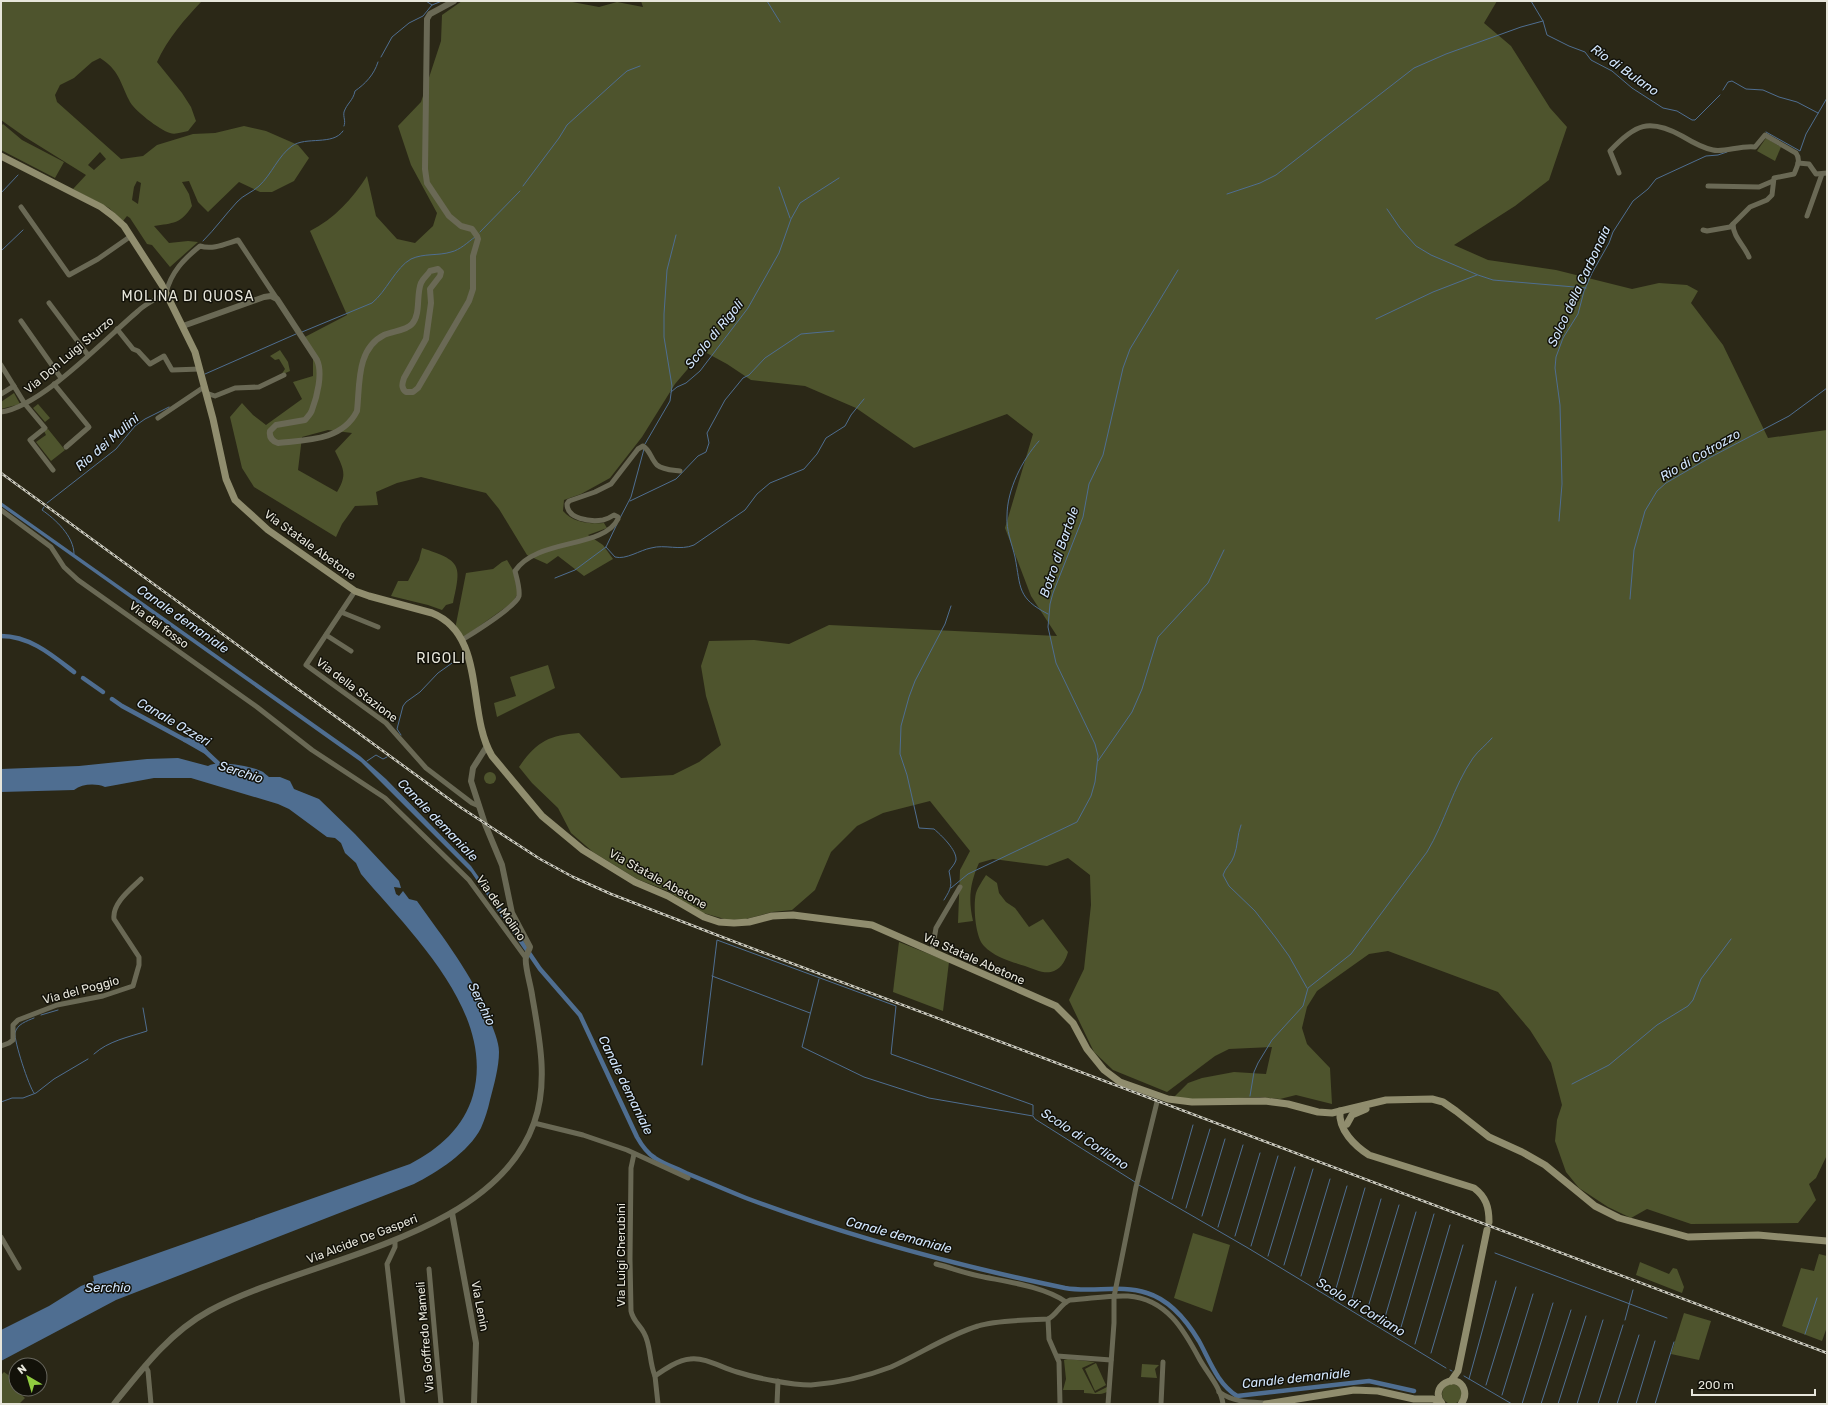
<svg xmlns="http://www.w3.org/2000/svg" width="1828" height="1405" font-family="Rubik,sans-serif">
<rect width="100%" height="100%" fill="#2b2817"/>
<g fill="#4e542d" fill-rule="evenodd">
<path d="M1 1H202C184 20 168 38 157 62L182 93 191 107 196 121 188 131C183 132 175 135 170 133 160 130 133 110 129 100 120 82 119 70 100 58L92 62 74 78 60 85 55 95 57 102 121 159 143 156 157 145 193 134 215 133 244 126 266 131 298 145 309 158 294 181 272 192H260L239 182 208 212 198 202 189 181 182 182 189 194 192 206C181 224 173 223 154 226L169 243 188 241 198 242 170 267 152 245 147 244 130 218 127 216 123 221 109 208 73 189 86 175 25 137 1 120ZM100 152 106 159 94 170 88 165ZM137 181 141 183 138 204 132 200 134 187Z"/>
<path d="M462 1H567L599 7 617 2 643 7 641 1H1497L1484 23 1511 46 1550 108 1567 127 1549 180 1515 206 1454 245 1488 260 1556 270 1632 289 1659 283 1687 285 1698 291 1691 303 1723 345 1768 438 1827 430V1155L1816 1178 1809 1184 1816 1200 1798 1223 1691 1224 1647 1209 1631 1218 1608 1207 1579 1188 1566 1172 1555 1141 1557 1120 1562 1105 1551 1063 1530 1030 1498 992 1388 951 1369 954 1317 991 1307 1007 1302 1028 1307 1044 1330 1068 1332 1104 1296 1095 1280 1099 1260 1097 1196 1100 1174 1097 1188 1083 1202 1078 1234 1072 1266 1074 1272 1047 1229 1049 1215 1056 1167 1092 1113 1070 1094 1052 1069 1000 1084 969 1091 905 1090 875 1068 858 1047 866 993 859 979 863C970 883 968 899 973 921L958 923 960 870 970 851 930 801 883 813 857 826 831 852 815 890 792 910 772 912 746 919 728 920 700 912 668 891 637 879 593 852 571 833 558 808 532 783 519 767C536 742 549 735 579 733L621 778 673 775 699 762 721 745 706 696 701 666 709 641 754 640 789 644 829 625 1057 636 1031 596 1005 528 1033 434 1007 414 914 448 856 408 805 386 751 380 727 364 703 351 675 384 642 437 610 478 581 494 564 500 563 511C573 523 590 524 604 523L607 528 588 535 603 545 613 559 584 576 558 556 547 564 527 555 499 509 486 493 421 477 397 483 376 492 378 505 355 506 342 524 336 537 254 487 242 468 230 417 242 403 253 415 266 425 302 399 293 382 313 376V358L301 339 347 315 310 231C334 219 353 198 367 176L376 216 397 239 415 243 433 226 437 213 411 165 398 126 421 102 441 41 442 15ZM328 430 352 433 335 451C343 468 348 474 337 492L298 470 302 437Z"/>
<path d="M3 124 22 140 64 162 55 178 1 150V126Z"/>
<path d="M1766 138 1781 147 1775 161 1757 151Z"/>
<path d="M280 350 288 362 290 371 281 375 285 369 279 359 275 360 270 356Z"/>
<path d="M14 393 20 404 1 409V402Z"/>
<path d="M38 404 50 418 45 422 33 408Z"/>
<path d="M48 429 65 450 51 461 36 442 46 435 44 431Z"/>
<path d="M422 548C461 561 462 564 453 603L446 605 442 610 428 605 391 596 398 581H408L419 560Z"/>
<path d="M507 560 513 570 518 593 513 602 464 637 456 627V624L466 573 493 569 502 562Z"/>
<path d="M548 665 555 688 497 717 494 703 516 696 510 677Z"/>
<circle cx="490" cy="778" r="6"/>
<path d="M986 875 997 883 999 893 1006 902 1015 908 1029 927 1043 919 1068 952C1066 959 1062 968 1054 971 1045 975 1034 969 1025 966 1012 962 994 957 984 946 975 937 973 905 976 893 978 887 983 880 986 875Z"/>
<path d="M899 942 949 962 943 1011 893 992Z"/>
<path d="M1193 1233 1230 1245 1212 1312 1174 1298Z"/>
<path d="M1819 1254 1827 1256V1327L1822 1341 1782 1326 1801 1268 1814 1271Z"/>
<path d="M1640 1262 1669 1274 1673 1268 1677 1269 1684 1287 1682 1293 1636 1275Z"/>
<path d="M1684 1313 1711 1321 1699 1360 1671 1354Z"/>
<path d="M1068 1359 1095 1362 1082 1368 1095 1393 1107 1387V1392C1098 1396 1092 1393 1084 1393V1390H1063L1066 1379 1064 1360Z"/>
<path d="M1096 1363 1106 1385 1095 1391 1085 1369Z"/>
<path d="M1142 1364 1159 1365 1155 1369 1157 1378 1141 1377Z"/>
<path d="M4 1372 14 1379 12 1387 25 1398 19 1404H1V1375Z"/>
<circle cx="1452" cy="1394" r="10"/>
</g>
<g fill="#4f6e91">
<path d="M1 502 360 756 386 779 471 866 494 899 491 901 471 872 361 762 1 506Z"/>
<path d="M178 758 208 766C218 760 250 766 261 771 264 772 266 775 269 777H280L290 781 294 789 319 799 355 834 399 881 401 888 394 887 396 894 399 896 403 891 409 899 417 901C444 939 473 975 490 1020 493 1029 499 1041 499 1052 499 1067 494 1085 490 1100 488 1109 485 1119 481 1128 469 1152 436 1173 414 1184L116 1300 1 1361V1330L49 1306 81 1286 94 1281 93 1276 410 1164C439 1149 464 1127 473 1095 496 1012 409 931 361 874L356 863 345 853 341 843 335 838 327 837 289 809 278 804 191 778H154L105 787C95 783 82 784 74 790L1 792V769L79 766 147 759Z"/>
</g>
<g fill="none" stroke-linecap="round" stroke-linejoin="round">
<g stroke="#4f6e91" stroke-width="1">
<path d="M426 1 432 5"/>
<path d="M767 1 780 22"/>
<path d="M1531 1 1543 21 1547 35 1569 46 1585 52 1591 60 1612 71 1632 88 1663 108 1677 111 1692 120H1695L1720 95"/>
<path d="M381 57 392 37 409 23 423 16 432 5 442 1"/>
<path d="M1723 90 1728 82 1732 81 1746 89 1763 90 1779 97 1797 102 1818 113"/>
<path d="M344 126C346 121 343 117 344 112 347 103 353 101 355 91 365 84 374 75 378 62"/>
<path d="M1766 132 1800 151 1806 134 1827 98"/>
<path d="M523 186 559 138 567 125 619 78 627 71 640 66"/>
<path d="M779 187 790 218"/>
<path d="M1 193 18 175"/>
<path d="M1227 194 1260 183 1276 175 1414 68 1446 54 1521 27 1543 21"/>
<path d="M1387 209 1400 228 1416 246 1431 255 1478 275 1493 280 1586 288"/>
<path d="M480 232 520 191"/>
<path d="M203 241C215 229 225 215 237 202 243 195 253 192 259 186 272 174 278 156 292 146 306 136 333 146 343 131"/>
<path d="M1 251 23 230"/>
<path d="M1376 319 1433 292 1477 275"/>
<path d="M302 332 372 303C386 292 396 267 411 259 424 253 438 256 451 252 460 250 468 242 475 237"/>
<path d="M205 374 296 334"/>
<path d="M671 392 677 387 686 383 700 371 748 308 779 253 791 219 800 203 839 178"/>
<path d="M1039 441C1022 460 1007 490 1007 516 1006 530 1012 544 1015 557 1021 588 1017 598 1048 614"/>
<path d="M645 444 670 401 672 386 664 337V314L667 270 676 235"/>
<path d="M630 501 676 479 698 456 706 452 709 443 707 433 725 400 743 378 749 375 765 358 801 334 834 331"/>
<path d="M47 503 116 449 135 426 145 419 169 407"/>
<path d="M44 507 42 510C55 519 74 536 74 554"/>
<path d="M620 518 631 497 644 449"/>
<path d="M1559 521 1562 484 1560 405 1555 368 1556 357 1563 338 1578 314 1584 291 1592 273 1609 243 1613 232 1633 201 1648 189 1656 179 1706 156 1718 155 1727 152"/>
<path d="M606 547 615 557C626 560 640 550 651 548 665 544 680 551 694 545L745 510 757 494 770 483 804 469 817 454 826 438 845 426 851 415 864 399"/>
<path d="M555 578 575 570 606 547 617 524"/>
<path d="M1630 599 1634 550 1645 511 1657 491 1666 483 1709 458 1789 416 1827 388"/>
<path d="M401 735 397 729 403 706 406 702 420 692 438 673 455 661"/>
<path d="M367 761 376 755 383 759 387 757"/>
<path d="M1098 761 1132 712 1142 689 1158 637 1208 583 1224 550"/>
<path d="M1241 825C1237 835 1238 846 1234 856 1232 863 1225 868 1223 875L1229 886 1255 911 1276 938 1289 956 1307 988"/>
<path d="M951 888 968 874 1077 822 1091 796 1095 782 1098 756 1095 744 1056 663 1048 627 1050 604 1053 593 1083 517 1089 484 1103 455 1123 368 1130 349 1178 270"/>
<path d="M944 900C952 887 952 886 949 871 951 868 955 864 956 860 957 850 941 835 934 829L919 828 907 775 900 754 901 726 909 697 915 681 945 624 951 606"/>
<path d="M712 976 810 1013"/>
<path d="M819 979 802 1047 864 1077 929 1098 1033 1116 1035 1119 1135 1182"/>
<path d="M41 1015 58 1010"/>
<path d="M94 1054C108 1041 129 1037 147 1031L143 1008"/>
<path d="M702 1065 717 940 896 1006 891 1054 1033 1105V1115"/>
<path d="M1572 1084 1609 1065 1657 1025 1688 1006 1693 1000 1701 979 1731 939"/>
<path d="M34 1093C29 1087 14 1041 15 1033 17 1024 27 1021 34 1018"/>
<path d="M1250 1096 1254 1072 1258 1063 1272 1040 1303 1006 1308 988 1351 954 1427 852C1445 822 1453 787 1473 758 1478 751 1486 745 1492 738"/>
<path d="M1 1102 12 1098H23L36 1093 54 1079 88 1059"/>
<path d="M1139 1185 1248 1248 1446 1368"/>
<path d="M1172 1199 1193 1125"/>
<path d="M1186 1208 1210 1129"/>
<path d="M1202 1216 1225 1139"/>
<path d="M1218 1227 1243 1145"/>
<path d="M1235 1236 1260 1153"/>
<path d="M1251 1246 1278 1156"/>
<path d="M1495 1253 1667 1318"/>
<path d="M1268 1256 1295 1167"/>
<path d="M1284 1265 1313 1169"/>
<path d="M1301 1276 1330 1179"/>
<path d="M1317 1286 1347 1186"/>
<path d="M1333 1299 1365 1188"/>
<path d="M1350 1305 1381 1199"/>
<path d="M1366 1314 1399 1205"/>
<path d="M1625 1320 1633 1290"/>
<path d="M1383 1324 1416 1212"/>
<path d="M1399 1334 1434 1214"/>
<path d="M1805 1334 1817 1298"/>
<path d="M1415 1344 1450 1225"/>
<path d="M1431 1353 1463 1245"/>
<path d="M1450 1370 1452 1371"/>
<path d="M1464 1376 1512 1404"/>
<path d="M1469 1379 1496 1281"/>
<path d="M1486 1385 1516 1287"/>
<path d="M1502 1395 1533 1294"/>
<path d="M1522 1404 1553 1303"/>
<path d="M1541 1404 1571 1310"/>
<path d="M1558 1404 1586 1316"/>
<path d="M1577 1404 1603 1320"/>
<path d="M1598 1404 1623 1325"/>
<path d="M1617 1404 1639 1335"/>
<path d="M1636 1404 1655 1341"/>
<path d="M1655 1404 1674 1342"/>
</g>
<g stroke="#4f6e91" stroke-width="4.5">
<path d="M1 636C30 636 52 655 74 672"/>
<path d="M83 678 103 692"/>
<path d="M112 699 122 706 185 740 206 752 222 767"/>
<path d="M185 740C194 738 202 745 206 752"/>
<path d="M490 896 540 969 580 1015 637 1137C642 1146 647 1153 655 1158 664 1164 676 1168 686 1173 706 1181 726 1190 746 1198 847 1236 959 1266 1065 1288 1093 1293 1120 1284 1147 1293 1170 1300 1187 1321 1199 1341 1210 1361 1217 1383 1237 1396L1369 1381 1414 1391"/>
</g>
<g stroke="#6a6955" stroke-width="5">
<path d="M1798 163 1809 164 1816 174 1827 173"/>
<path d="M1619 173 1610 151C1635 124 1649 118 1682 136 1692 142 1702 148 1713 150 1723 153 1741 145 1755 147L1765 135 1796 153C1801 160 1797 167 1794 174L1774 178 1772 195 1767 200 1750 207 1730 227 1707 231 1703 230"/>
<path d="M1708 186 1759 187 1773 181"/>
<path d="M21 207 69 275 98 259 131 236"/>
<path d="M1807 216 1822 174"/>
<path d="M1733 224C1733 237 1744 245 1749 257"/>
<path d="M49 303 88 355"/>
<path d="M21 321 61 378"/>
<path d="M117 329 133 349 138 351 150 364 164 356 172 370 200 369"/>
<path d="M1 365 25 404 45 428 30 440 53 470"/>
<path d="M54 384 89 427 66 447"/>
<path d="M206 393 215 396 235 388 259 387 284 375"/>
<path d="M1 394 14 386"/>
<path d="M1 412C41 407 106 338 138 311 146 303 157 299 166 293 171 272 184 259 200 246 213 250 225 244 238 240L277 299"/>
<path d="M158 418 204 387"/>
<path d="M1 510 51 547 64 567 78 580 257 707 312 750 385 798 469 880 526 958"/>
<path d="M355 591 306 665 386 723 426 768 472 803 479 806"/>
<path d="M341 612 378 627"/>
<path d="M326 635 351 651"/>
<path d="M462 640C473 633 516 607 519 596 520 588 517 579 515 571 537 538 603 549 618 519V517L614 515C611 517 607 519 603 520 590 522 567 519 567 504L569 501 595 492 611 484 638 449 643 446C650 450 651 459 657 465 663 470 672 470 680 471"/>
<path d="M932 951 936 928 960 887"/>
<path d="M1 1046 9 1043 13 1040V1025L18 1020 57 1005 103 996 133 986 139 965V957L114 919C112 903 131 889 141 879"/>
<path d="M534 1123 583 1135 627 1150 688 1178"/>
<path d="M634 1154 631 1168 630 1259 631 1311C633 1321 640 1325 644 1333 651 1345 649 1362 655 1376"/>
<path d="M1 1237 19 1268"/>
<path d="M395 1240V1247L387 1264 403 1404"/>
<path d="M936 1264C952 1268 967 1274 984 1277 1009 1282 1045 1287 1066 1302"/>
<path d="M429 1269 441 1404"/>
<path d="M1048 1319 1049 1339 1059 1362 1060 1404"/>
<path d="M1057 1356 1111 1360"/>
<path d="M145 1366 148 1371 151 1404"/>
<path d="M1219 1392C1235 1403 1250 1402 1268 1403"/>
<path d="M658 1404 655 1376C665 1369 678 1360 690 1359 706 1357 722 1368 737 1372 756 1378 791 1385 811 1385 838 1383 865 1377 891 1367 920 1354 948 1335 978 1326 996 1320 1029 1320 1048 1319 1057 1315 1060 1304 1070 1300 1089 1299 1109 1295 1128 1296 1167 1299 1184 1330 1200 1360 1208 1374 1221 1388 1223 1404"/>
<path d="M777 1404 778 1381"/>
<path d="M1108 1404 1114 1323V1297L1136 1187 1157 1102"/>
<path d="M1161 1404 1163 1362"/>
</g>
<g stroke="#6a6955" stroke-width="6">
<path d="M183 326 264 297 271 296 277 299 317 360C323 373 317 397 312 410 311 414 307 417 305 420L276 425 270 431C269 437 272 441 278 443 306 440 342 441 357 411 360 385 356 349 384 335 392 331 406 331 412 324 421 314 416 295 421 283 423 278 428 275 430 271L438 269 441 272 440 276 430 289 431 303 426 339 404 378C402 384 401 388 406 392H413L418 388 469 301 473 289V256L478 239 477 236 472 229 461 226 449 216 427 183 425 169 427 19 430 14 454 1"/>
<path d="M452 1213 476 1343 474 1404"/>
<path d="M114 1404C142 1369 169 1333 209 1311 306 1258 492 1240 534 1123 549 1082 539 1036 532 995 531 986 524 964 526 957 527 953 529 951 530 947L512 913 502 865 485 824 471 781 473 768 487 746"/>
</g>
<g stroke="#908d6e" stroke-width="7">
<path d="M1 156 101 207 113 216 124 226 162 285 195 352 213 419 226 479 235 500 268 530 355 591 369 596 432 613C487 635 466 713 492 756L542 816 583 850 635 882 668 896 704 917 719 922 734 923 749 922 772 916 793 915 872 925 1056 1006 1073 1023 1087 1049 1104 1070 1120 1082 1168 1099 1192 1102 1265 1101 1288 1104 1318 1112 1332 1113 1386 1100 1432 1099 1443 1102 1456 1111 1489 1137 1522 1152 1545 1165 1595 1206 1619 1218 1688 1237 1758 1235 1827 1241"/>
<path d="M1340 1111C1338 1130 1355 1146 1369 1155L1474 1188C1486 1197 1489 1207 1489 1222"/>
<path d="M1347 1124 1352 1115 1366 1109"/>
<path d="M1451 1381 1458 1371 1487 1230"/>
<path d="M1266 1404 1354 1390 1378 1391 1414 1399H1433L1441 1402"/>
<path d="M1442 1404C1428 1386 1457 1371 1464 1389 1466 1395 1464 1400 1461 1404"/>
</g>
<defs>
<path id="rail" d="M1 473 460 807 540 859 573 877 611 894 722 937 1827 1353"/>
</defs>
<use href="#rail" stroke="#cccbbf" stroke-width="2.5"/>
<use href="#rail" stroke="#121109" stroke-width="1" stroke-dasharray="3" stroke-linecap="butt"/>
</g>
<g text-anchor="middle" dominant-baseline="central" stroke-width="3" stroke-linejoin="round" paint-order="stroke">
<g font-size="12" fill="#e7e6db" stroke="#121109">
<text transform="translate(69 355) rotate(-40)">Via Don Luigi Sturzo</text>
<text transform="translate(310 545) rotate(36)">Via Statale Abetone</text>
<text transform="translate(159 625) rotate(36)">Via del fosso</text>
<text transform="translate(357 690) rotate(37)">Via della Stazione</text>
<text transform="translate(658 879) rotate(29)">Via Statale Abetone</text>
<text transform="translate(501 908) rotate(55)">Via del Molino</text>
<text transform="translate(974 959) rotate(24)">Via Statale Abetone</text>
<text transform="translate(81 990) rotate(-15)">Via del Poggio</text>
<text transform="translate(362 1239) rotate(-21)">Via Alcide De Gasperi</text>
<text transform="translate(621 1255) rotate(-90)">Via Luigi Cherubini</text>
<text transform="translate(480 1306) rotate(79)">Via Lenin</text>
<text transform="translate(425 1337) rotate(-95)">Via Goffredo Mameli</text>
</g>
<g font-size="13" font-style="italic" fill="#d1e5fc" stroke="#121109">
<text transform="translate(1625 70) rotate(35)">Rio di Bulano</text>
<text transform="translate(1579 286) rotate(-65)">Solco della Carbonaia</text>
<text transform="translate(714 334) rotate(-51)">Scolo di Rigoli</text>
<text transform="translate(107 442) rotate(-41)">Rio dei Mulini</text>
<text transform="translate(1700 455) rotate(-30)">Rio di Cotrozzo</text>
<text transform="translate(1059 552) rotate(-71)">Botro di Bartole</text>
<text transform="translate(183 619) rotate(35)">Canale demaniale</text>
<text transform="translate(174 722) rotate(30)">Canale Ozzeri</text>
<text transform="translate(241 772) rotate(18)">Serchio</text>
<text transform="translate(438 820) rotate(46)">Canale demaniale</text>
<text transform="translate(482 1004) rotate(64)">Serchio</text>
<text transform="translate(626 1085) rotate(64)">Canale demaniale</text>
<text transform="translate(1085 1139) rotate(33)">Scolo di Corliano</text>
<text transform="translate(899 1235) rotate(15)">Canale demaniale</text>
<text x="108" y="1287">Serchio</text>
<text transform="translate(1361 1307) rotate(31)">Scolo di Corliano</text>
<text transform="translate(1296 1378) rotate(-6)">Canale demaniale</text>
</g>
<g font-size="14" letter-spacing="1" fill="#e7e6db" stroke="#121109">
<text x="188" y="296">MOLINA DI QUOSA</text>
<text x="441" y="658">RIGOLI</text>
</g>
</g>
<rect width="1828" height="1405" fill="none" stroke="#e7e6db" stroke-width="4"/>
<g transform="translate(28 1377) rotate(322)"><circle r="19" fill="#121109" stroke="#67665d"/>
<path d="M0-3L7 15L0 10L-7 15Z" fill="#91cd40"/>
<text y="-6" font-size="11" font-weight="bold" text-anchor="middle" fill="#e7e6db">N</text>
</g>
<path d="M1692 1389v6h123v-6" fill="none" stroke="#e7e6db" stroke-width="2"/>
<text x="1698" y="1389" font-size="12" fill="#e7e6db" stroke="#121109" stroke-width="3" paint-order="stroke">200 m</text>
</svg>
